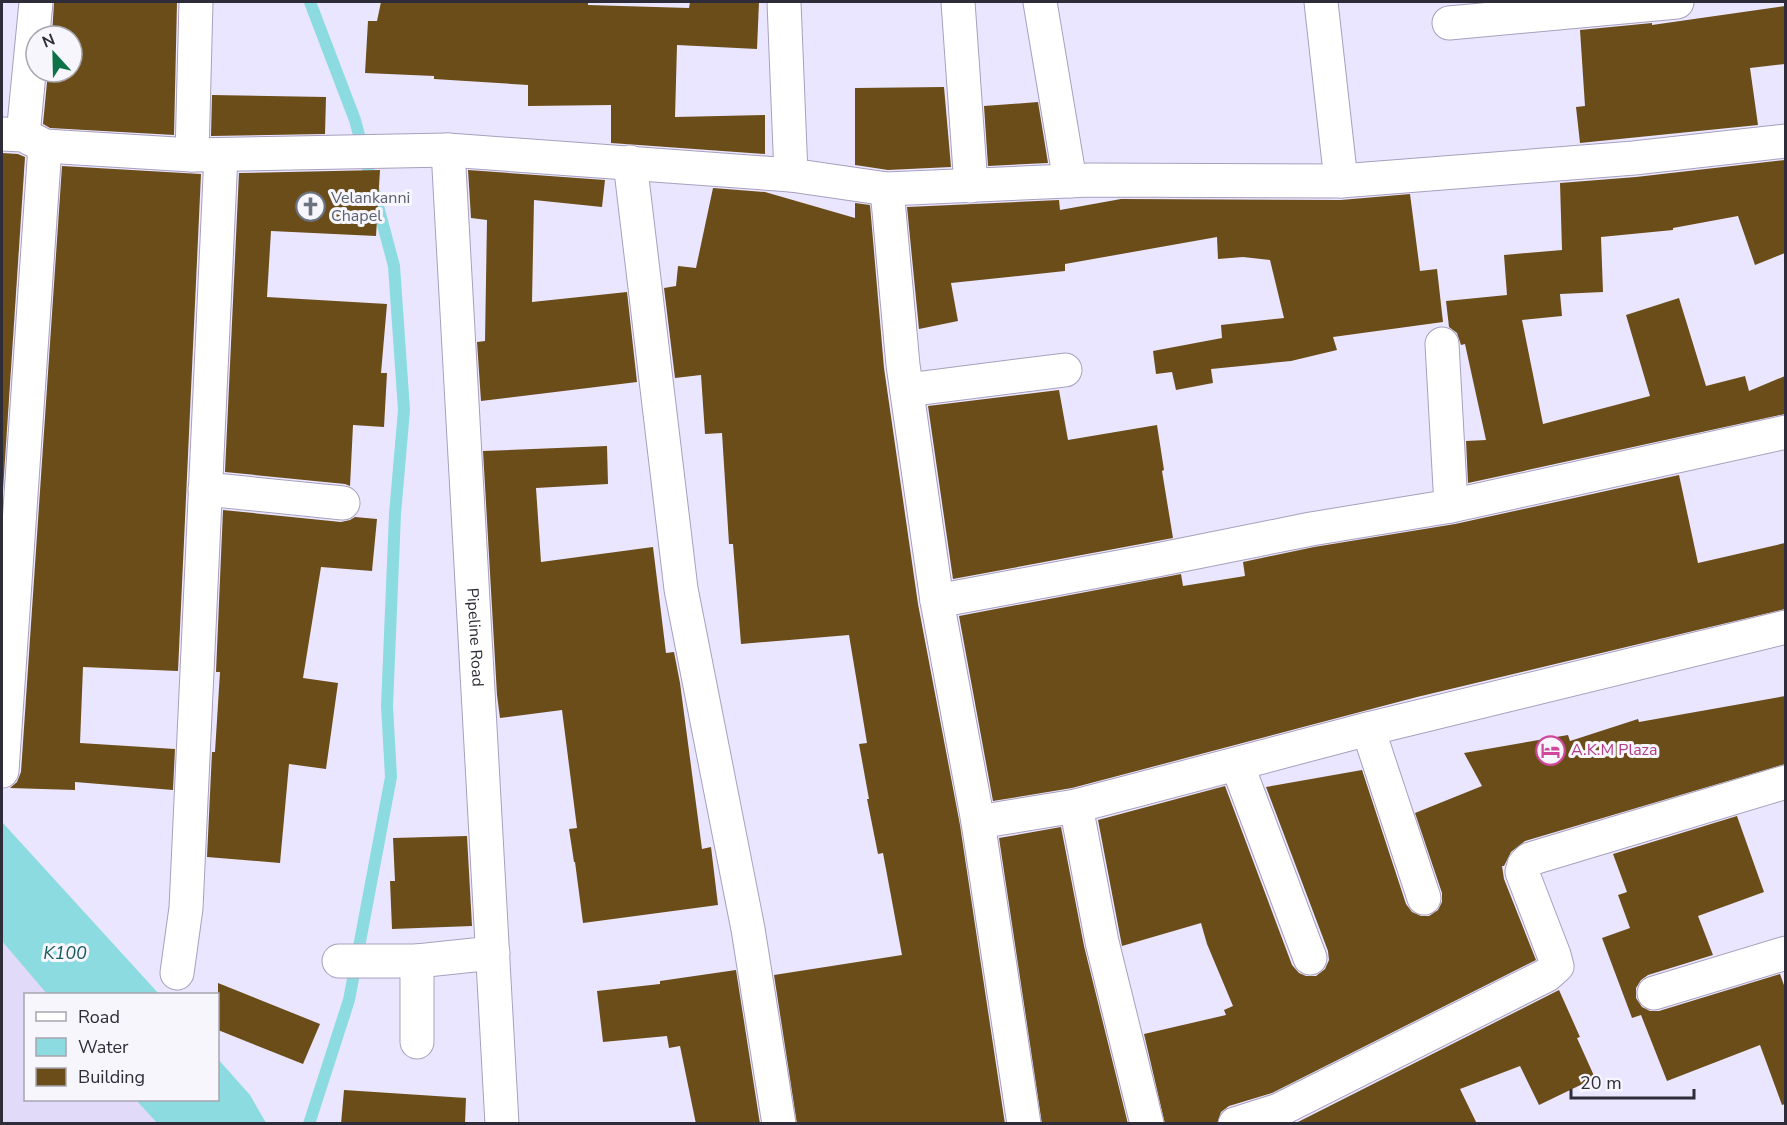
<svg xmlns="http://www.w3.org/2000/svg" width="1787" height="1125" font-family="'Nunito Sans',sans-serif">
<rect width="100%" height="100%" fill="#ebe6ff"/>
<path fill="#e1daf9" d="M2 941 47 994H26V1100H136L157 1123H2Z"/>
<g fill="#8cdbe0">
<path d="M2 822 159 994H47L2 941Z"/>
<path d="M218 1059 250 1095 266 1123H157L136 1100H218Z"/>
</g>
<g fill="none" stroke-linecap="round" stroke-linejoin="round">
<path stroke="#8cdbe0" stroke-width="12" d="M309 1124 349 1000 391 777 387 706 395 514 404 410 394 266 355 120 310 2"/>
</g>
<g fill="#6b4d1a">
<path d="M54 2H177L174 135 50 128 43 124 48 72H72V36H52Z"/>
<path d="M381 2H588V5L689 8 690 2H759L757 49 677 45 675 117 765 115V154L611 143V105L528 106V85L434 79V76L365 73 368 21H377Z"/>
<path d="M1785 6V64L1750 68 1758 125 1580 143 1576 107 1585 106 1580 30 1652 23V25Z"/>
<path d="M944 87 951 167 888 170 855 165V88Z"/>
<path d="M212 95 326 97 325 134 211 136Z"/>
<path d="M1038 102 1048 163 988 166 984 106Z"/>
<path d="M2 153 18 154 25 157 2 505Z"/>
<path d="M1785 160V253L1755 265 1738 216 1673 228V230L1601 237 1603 292 1560 294 1562 316 1522 320 1543 424 1650 396 1626 315 1679 298 1706 386 1745 376 1749 391 1785 376V414L1468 483 1466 441 1486 440 1465 344 1461 345 1457 333 1449 327 1446 301 1507 295 1504 255 1562 250 1560 183 1636 177Z"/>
<path d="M62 166 201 174 178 671 83 667 80 743 175 749 173 790 75 782V790L10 788 17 782 21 772Z"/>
<path d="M380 170 376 236 271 231 267 297 387 304 381 373H387L384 427 353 425 350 486 345 484 225 472 239 173Z"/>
<path d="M468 170 605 180 602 207 534 200 532 302 627 292 637 382 481 401 477 342 485 341 487 220 471 218Z"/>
<path d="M713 188 765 192 855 218V203L870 205 884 368 918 604 960 825 1005 1124H797L774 975 902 955 883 853 878 854 867 799H869L859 744 867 743 849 635 741 644 733 544H729L722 433 705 434 701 375 675 378 664 288 676 286 678 266 696 268Z"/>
<path d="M1410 194 1420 271 1437 269 1443 322 1333 337 1337 350 1291 361 1211 369 1213 383 1176 390 1172 372 1156 374 1153 351 1222 338 1221 325 1284 318 1270 260 1243 257 1218 259 1217 237 1065 264V271L951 283 958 321 919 329 907 207 1059 200 1060 210 1121 199 1341 200Z"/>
<path d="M1059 390 1068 440 1157 425 1164 470 1162 471 1173 538 953 579 928 406Z"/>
<path d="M607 446 608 484 536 488 541 562 653 547 666 653 674 652 680 683 702 849 711 847 718 905 583 923 575 862H574L569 829 577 828 562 710 500 718 497 695 483 451Z"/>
<path d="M1679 475 1698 563 1785 543V609L1417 697 1072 788 993 801 959 616 1181 574 1183 586 1245 576 1243 562 1314 547 1455 524Z"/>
<path d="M223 510 341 522 350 520 355 517 377 519 372 571 321 567 303 678 338 683 326 769 289 764 280 863 207 857 212 752H215L220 672H216Z"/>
<path d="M1785 696V764L1525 841 1511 852 1504 866H1502L1504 879 1536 960 1272 1093 1229 1106 1221 1112 1217 1124H1165L1144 1034 1226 1015 1224 1010 1233 1006 1207 944 1201 923 1122 946 1098 820 1225 786 1292 965 1299 973 1306 976H1316L1325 969 1329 960 1328 951 1266 787 1362 770 1406 904 1412 912 1421 916H1429L1438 910 1442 902V893L1415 813 1482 786 1464 753 1568 735 1570 741 1638 719 1639 722Z"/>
<path d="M1737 816 1764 892 1698 916 1713 955 1648 975 1641 980 1636 988V998L1642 1007 1650 1011H1659L1780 974 1785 988V1104L1782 1105 1760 1045 1667 1081 1641 1015 1632 1018 1602 938 1630 928 1618 895 1627 892 1613 854Z"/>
<path d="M1061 827 1084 946 1128 1124H1042L999 838Z"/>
<path d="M467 836 472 926 392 929 390 881H395L393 838Z"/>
<path d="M736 970 760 1124H696L680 1046 669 1048 667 1036 603 1042 597 991 660 984V981Z"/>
<path d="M218 983 320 1024 303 1064 218 1030Z"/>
<path d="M1559 990 1580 1037 1577 1038 1595 1078 1539 1105 1520 1066 1460 1089 1477 1124H1294Z"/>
<path d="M344 1090 466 1098 465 1124H341Z"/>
</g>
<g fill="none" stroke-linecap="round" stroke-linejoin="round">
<defs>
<g id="minor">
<path d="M784 2 791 175"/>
<path d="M958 2 971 186"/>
<path d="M1040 2 1070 181"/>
<path d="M1321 2 1341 181"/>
<path d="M1449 23 1677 2"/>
<path d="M2 134 23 135 45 146 192 155 448 150 791 175 887 189 1090 180 1341 181 1634 158 1786 141"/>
<path d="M23 135 36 2"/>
<path id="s1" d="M448 150 502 1124"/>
<path d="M192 155 196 2"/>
<path d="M630 162 681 589 748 929 779 1124"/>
<path d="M887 189 903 365 937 601 978 822 1024 1124"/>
<path d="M1442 344 1451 506"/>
<path d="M907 390 1065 370"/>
<path d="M205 489 343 503"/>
<path d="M937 601 1157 560 1311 529 1451 506 1786 432"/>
<path d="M1368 729 1424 898"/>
<path d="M1237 764 1310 958"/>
<path d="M2 771 45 146"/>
<path d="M1076 806 1102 942 1147 1124"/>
<path d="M978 822 1076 806 1368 729 1786 627"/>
<path d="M339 961H417L493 953"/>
<path d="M417 961V1042"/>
<path d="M177 973 186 908 221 155"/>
<path d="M1654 993 1786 953"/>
<path d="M1235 1124 1279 1110 1547 975 1557 966 1554 955 1522 872 1524 865 1530 859 1786 782"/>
</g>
</defs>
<use href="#minor" stroke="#a7a0be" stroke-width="35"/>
<use href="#minor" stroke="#fff" stroke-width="33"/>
</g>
<defs>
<symbol id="church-ring" viewBox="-11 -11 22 22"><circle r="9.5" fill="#f7f6fc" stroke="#6b7280" stroke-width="1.5"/><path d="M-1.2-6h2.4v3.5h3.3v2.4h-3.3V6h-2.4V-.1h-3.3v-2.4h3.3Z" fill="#6b7280"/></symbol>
<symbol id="hotel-ring" viewBox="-11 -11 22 22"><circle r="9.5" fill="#f7f6fc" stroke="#d1479c" stroke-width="1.5"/><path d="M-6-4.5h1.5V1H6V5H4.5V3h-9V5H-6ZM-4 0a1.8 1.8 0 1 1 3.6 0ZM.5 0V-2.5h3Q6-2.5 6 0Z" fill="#d1479c"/></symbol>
</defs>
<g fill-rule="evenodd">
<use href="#church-ring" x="294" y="190" width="33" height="33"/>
<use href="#hotel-ring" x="1534" y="734" width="33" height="33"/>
</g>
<g text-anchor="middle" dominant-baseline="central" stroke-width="6" stroke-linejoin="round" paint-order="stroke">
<g font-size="16" fill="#5b616d" stroke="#f7f6fc" text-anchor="start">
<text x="331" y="198">Velankanni<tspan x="331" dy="18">Chapel</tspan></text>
</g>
<g font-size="16" fill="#2e2c38" stroke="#f7f6fc">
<text stroke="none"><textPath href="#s1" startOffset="488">Pipeline Road</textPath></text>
</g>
<g font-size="16" fill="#b23c85" stroke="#f7f6fc" text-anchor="start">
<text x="1571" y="750">A.K.M Plaza</text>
</g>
<g font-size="18" font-style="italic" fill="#195c5f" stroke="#f7f6fc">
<text x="65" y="953">K100</text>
</g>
</g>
<rect width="1787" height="1125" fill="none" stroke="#2e2c38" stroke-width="6"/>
<rect x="24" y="993" width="195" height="108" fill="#f7f6fc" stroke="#a7a5ae" stroke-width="1.5"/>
<rect x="36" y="1012" width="30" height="9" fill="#ffffff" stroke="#a7a5ae" stroke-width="1.5"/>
<text x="78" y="1023" font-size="18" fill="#2e2c38">Road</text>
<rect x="36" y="1038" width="30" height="18" fill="#8cdbe0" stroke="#a7a5ae" stroke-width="1.5"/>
<text x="78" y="1053" font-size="18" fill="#2e2c38">Water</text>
<rect x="36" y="1068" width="30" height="18" fill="#6b4d1a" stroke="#a7a5ae" stroke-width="1.5"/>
<text x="78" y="1083" font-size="18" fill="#2e2c38">Building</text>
<g transform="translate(54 54) rotate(338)"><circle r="28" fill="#f7f6fc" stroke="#a7a5ae" stroke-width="1.5"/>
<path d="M0-4.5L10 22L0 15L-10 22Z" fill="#0d7249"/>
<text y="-9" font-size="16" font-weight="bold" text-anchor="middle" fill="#2e2c38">N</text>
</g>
<path d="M1571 1089v9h123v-9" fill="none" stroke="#2e2c38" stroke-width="3"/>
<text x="1580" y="1089" font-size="18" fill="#2e2c38" stroke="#f7f6fc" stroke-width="4.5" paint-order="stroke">20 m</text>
</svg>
